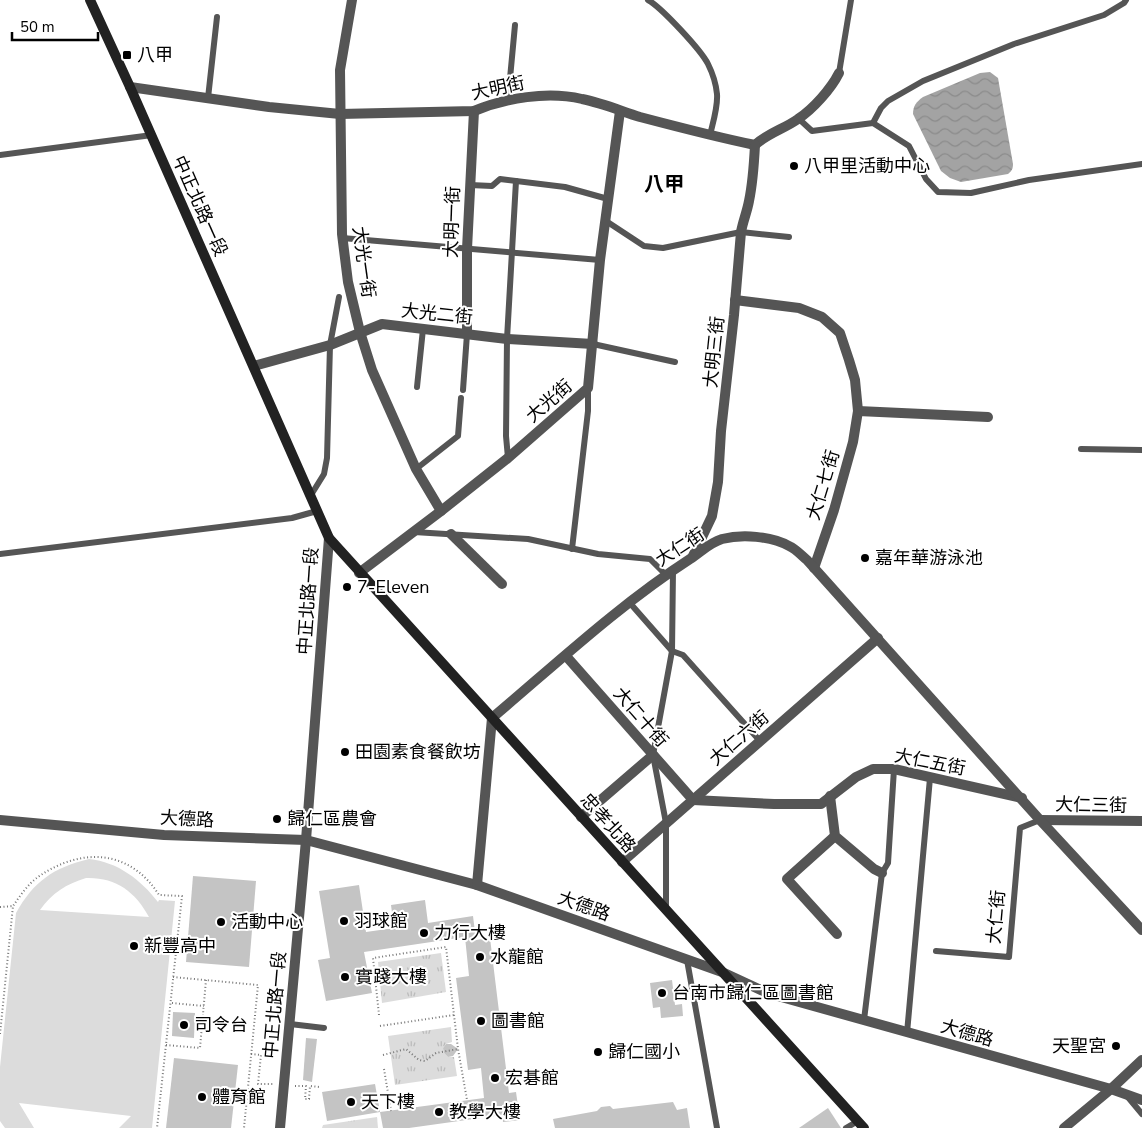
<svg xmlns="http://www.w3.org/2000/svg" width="1142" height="1128" font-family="'Nunito Sans','Noto Sans TC',sans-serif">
<defs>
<pattern id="grass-tufts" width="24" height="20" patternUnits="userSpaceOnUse" patternTransform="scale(1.25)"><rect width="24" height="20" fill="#dcdcdc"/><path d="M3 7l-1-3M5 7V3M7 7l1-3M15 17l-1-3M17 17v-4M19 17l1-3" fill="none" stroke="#bbb"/></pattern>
<pattern id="water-waves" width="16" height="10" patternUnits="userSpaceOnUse" patternTransform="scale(1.25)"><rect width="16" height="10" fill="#a3a3a3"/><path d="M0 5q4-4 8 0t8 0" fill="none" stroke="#8b8b8b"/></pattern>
</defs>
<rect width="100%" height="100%" fill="#fff"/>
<g fill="url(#grass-tufts)">
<path d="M441 953 446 992 382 1003 378 962Z"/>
<path d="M451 1027 452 1042 446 1044 443 1048 444 1053 448 1057H454L457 1076 395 1085 388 1036Z"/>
<path d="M377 1117 378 1128H322L323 1125Z"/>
</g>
<path fill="#dcdcdc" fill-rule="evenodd" d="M89 859C118 862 141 880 158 902L159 900 175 901 152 1128H119L131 1116 19 1103 34 1128H5L0 1121V1067L16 913C34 881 53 868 89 859ZM86 878C115 877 135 891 149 917L40 910C52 893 66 884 86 878Z"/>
<path fill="url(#water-waves)" d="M990 72 998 78 1013 164C1013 168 1012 171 1008 174L961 182 950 178 941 171 913 114C913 106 916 102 923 97L980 73Z"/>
<g fill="#c4c4c4">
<path d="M193 876 256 881 249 967 186 962Z"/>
<path d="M359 885 366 932 394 928 391 905 425 900 428 923 473 916 476 940 490 938 509 1093 516 1092 520 1120 503 1122 502 1115 409 1128H383L380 1112 484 1098 481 1068 468 1070 456 978 469 976 465 937 364 952 372 993 326 1001 318 960 330 958 319 891Z"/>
<path d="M672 980 675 1005 682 1004 683 1016 661 1018 660 1007 653 1008 650 983Z"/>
<path d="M173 1012 195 1013 194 1038 172 1036Z"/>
<path d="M306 1038 317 1039 312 1082 303 1080Z"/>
<path d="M446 1044H451L458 1049 453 1056 448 1057 444 1053 443 1048Z"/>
<path d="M174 1058 238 1065 231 1128H166Z"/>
<path d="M375 1084 380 1112 327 1121 322 1092Z"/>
<path d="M673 1102 677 1110 687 1108 690 1128H555L553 1119 597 1111 601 1107 610 1106 613 1109Z"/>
<path d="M828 1108 841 1128H799Z"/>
</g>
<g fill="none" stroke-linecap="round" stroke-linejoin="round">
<g stroke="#777" stroke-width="2" stroke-dasharray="1 2.5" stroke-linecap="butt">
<path d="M0 907 13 906"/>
<path d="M173 977 258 985 244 1128"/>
<path d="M172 1003 204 1006"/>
<path d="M379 1015 373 958 446 947 458 1049 467 1100"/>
<path d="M380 1026 454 1015"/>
<path d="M0 1034 13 906C20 896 28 884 38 877 81 847 130 849 159 895L182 896 157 1128"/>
<path d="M166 1045 200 1048 206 980"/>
<path d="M251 1054 261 1055 258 1084H273"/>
<path d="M383 1055 406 1049 419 1060 425 1061 436 1053 458 1049"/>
<path d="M384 1069 391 1111"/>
<path d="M295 1086H306L305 1099H309L310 1086 320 1087"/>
</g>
<g stroke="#555" stroke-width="6">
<path d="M648 0C661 7 701 50 708 64 712 72 716 84 717 94 718 107 713 122 710 135"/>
<path d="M839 73 851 0"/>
<path d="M208 98 217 17"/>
<path d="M508 100 515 25"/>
<path d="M799 119 812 131 873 123 881 108 888 101 923 81 1014 44 1104 15 1124 3 1126 0"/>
<path d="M873 123 909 146 926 179 938 192 971 193 1029 180 1142 164"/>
<path d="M0 155 152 135"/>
<path d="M470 185 492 186 500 179 565 187 608 199"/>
<path d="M606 221 644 246 663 248 741 232 789 237"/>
<path d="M342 238 600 260"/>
<path d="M593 344 675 362"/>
<path d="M417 387 423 329"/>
<path d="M463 390 467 334"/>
<path d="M1081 449 1142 450"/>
<path d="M508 458 506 436 507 339 516 181"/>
<path d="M416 469 458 436 461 398"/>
<path d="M311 495 324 474 327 458 330 345 339 297"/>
<path d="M414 532 528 539 598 554 650 559 666 575"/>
<path d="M572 549 588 411V388"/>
<path d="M0 554 292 518 317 511"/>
<path d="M629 602 672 651 683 655 760 741"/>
<path d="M666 908V823L653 755 672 651 673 570"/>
<path d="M936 951 1009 957 1020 828 1040 820"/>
<path d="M687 960 717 1128"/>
<path d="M864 1020 882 873 888 863 894 769"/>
<path d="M290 1024 324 1028"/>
<path d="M907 1033 930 778"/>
<path d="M1127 1096 1142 1114"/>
<path d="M846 1128 858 1121"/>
</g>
<g stroke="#555" stroke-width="10">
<path d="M352 0 340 70 342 234 348 282 360 332 372 370 416 469 441 511"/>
<path d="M130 87 269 107 340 114 474 111C506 98 547 91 582 99 602 103 621 111 640 117 678 127 716 137 755 145 768 133 784 129 798 119 813 109 831 89 839 73"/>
<path d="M735 300 799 308 822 317 840 333 849 360 855 380 858 411 853 442 834 510 814 568"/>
<path d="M467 334V249L474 111"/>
<path d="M254 366 330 345 382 324 507 339 593 344"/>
<path d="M858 411 988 417"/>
<path d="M451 534 502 584"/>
<path d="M693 556 712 516 718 482 721 431 734 315 741 232C743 221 747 212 749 201 753 182 754 164 755 145"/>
<path d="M359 573 441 511 508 458 588 388 600 260 620 111"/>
<path d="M566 656 693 800 774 804H821L856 777 873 769H894L1022 798"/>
<path d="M830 796 835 836 874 869 882 873"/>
<path d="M581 817 653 755"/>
<path d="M0 820 164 835 306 840 477 885 722 972 767 993 1111 1089 1142 1100"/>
<path d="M1040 820 1142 821"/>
<path d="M835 836 787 879 837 934"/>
<path d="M622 862 878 638"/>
<path d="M477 885 492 718C556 664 619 605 690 559 701 552 709 543 722 539 742 534 771 536 789 546 796 549 801 555 807 560L1040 820 1142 930"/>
<path d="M1064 1128 1111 1089 1142 1060"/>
</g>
<path stroke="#555" stroke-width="10" d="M280 1128 306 840 329 538"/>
<path stroke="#222" stroke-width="10" d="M90 0 130 87 329 538 864 1128"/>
</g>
<g fill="#000" stroke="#fff" stroke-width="2">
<rect x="122" y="50" width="10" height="10" rx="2.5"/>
<circle cx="794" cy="166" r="5"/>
<circle cx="865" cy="558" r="5"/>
<circle cx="347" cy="587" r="5"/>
<circle cx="345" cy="752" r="5"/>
<circle cx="277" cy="819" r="5"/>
<circle cx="344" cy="921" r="5"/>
<circle cx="221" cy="922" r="5"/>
<circle cx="424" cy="933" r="5"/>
<circle cx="134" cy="946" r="5"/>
<circle cx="480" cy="957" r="5"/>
<circle cx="345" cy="977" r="5"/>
<circle cx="662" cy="993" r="5"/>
<circle cx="481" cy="1021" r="5"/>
<circle cx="184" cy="1025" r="5"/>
<circle cx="1116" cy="1046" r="5"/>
<circle cx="598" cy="1052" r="5"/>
<circle cx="495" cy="1078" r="5"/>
<circle cx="202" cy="1097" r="5"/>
<circle cx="351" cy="1102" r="5"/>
<circle cx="439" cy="1112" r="5"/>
</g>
<g text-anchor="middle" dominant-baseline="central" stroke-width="4" stroke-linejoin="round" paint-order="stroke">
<g font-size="18" fill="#000" stroke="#fff" text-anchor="start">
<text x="137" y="55">八甲</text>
<text x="804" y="166">八甲里活動中心</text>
<text x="875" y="558">嘉年華游泳池</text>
<text x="357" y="587">7-Eleven</text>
<text x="355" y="752">田園素食餐飲坊</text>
<text x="287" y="819">歸仁區農會</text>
<text x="354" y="921">羽球館</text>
<text x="231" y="922">活動中心</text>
<text x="434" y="933">力行大樓</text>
<text x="144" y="946">新豐高中</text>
<text x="490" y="957">水龍館</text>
<text x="355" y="977">實踐大樓</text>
<text x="672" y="993">台南市歸仁區圖書館</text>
<text x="491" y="1021">圖書館</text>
<text x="194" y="1025">司令台</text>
<text x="1106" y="1046" text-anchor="end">天聖宮</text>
<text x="608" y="1052">歸仁國小</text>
<text x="505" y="1078">宏碁館</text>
<text x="212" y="1097">體育館</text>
<text x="361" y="1102">天下樓</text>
<text x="449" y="1112">教學大樓</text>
</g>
<g font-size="18" fill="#000" stroke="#fff">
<text transform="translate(498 88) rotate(-12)">大明街</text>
<text transform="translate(200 206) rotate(66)">中正北路一段</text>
<text transform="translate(452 222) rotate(-88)">大明一街</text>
<text transform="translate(364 262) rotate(82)">大光一街</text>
<text transform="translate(437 314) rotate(6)">大光二街</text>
<text transform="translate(714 352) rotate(-84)">大明三街</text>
<text transform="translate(549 401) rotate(-41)">大光街</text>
<text transform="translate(823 485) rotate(-73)">大仁七街</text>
<text transform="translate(680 547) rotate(-33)">大仁街</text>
<text transform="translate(308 601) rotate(-86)">中正北路一段</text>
<text transform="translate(641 717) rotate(49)">大仁十街</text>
<text transform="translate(739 738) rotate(-41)">大仁六街</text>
<text transform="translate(930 762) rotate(11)">大仁五街</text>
<text transform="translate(1091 805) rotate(1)">大仁三街</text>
<text transform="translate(187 819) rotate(3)">大德路</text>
<text transform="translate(608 823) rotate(48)">忠孝北路</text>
<text transform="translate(584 906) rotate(20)">大德路</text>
<text transform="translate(996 917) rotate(-85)">大仁街</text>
<text transform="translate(275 1005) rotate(-85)">中正北路一段</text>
<text transform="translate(967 1033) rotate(16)">大德路</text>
</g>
<g font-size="20" font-weight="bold" fill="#000" stroke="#fff">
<text x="664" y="184">八甲</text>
</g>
</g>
<path d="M12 32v8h86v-8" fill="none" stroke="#000000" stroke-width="2.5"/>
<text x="20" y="32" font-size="15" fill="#000000" stroke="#ffffff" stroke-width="4" paint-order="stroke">50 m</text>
</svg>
